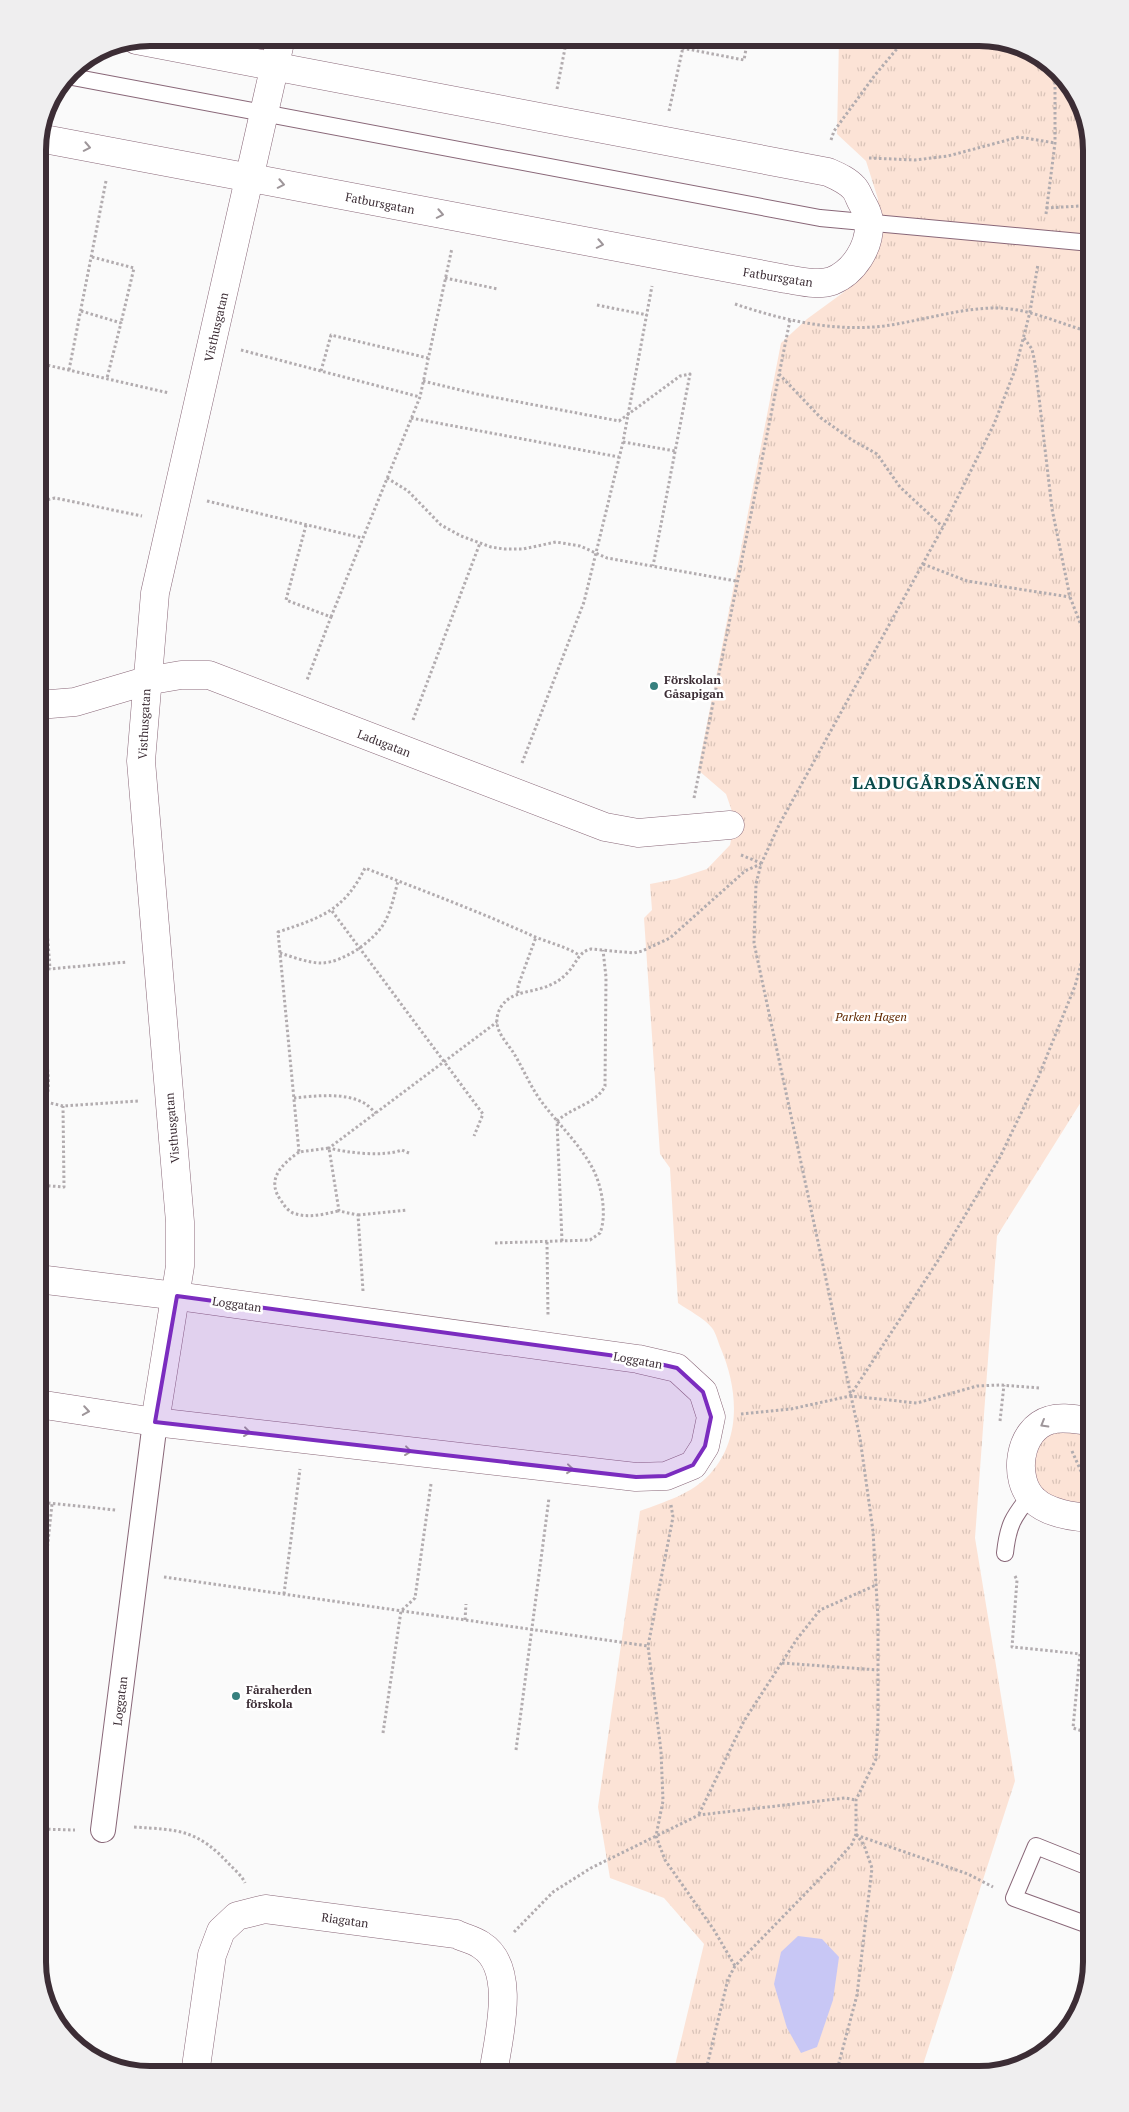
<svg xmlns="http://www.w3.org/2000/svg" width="1129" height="2112" font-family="'PT Serif',serif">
<defs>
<pattern id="grass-tufts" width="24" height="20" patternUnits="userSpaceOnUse" patternTransform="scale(1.25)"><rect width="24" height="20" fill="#fce3d6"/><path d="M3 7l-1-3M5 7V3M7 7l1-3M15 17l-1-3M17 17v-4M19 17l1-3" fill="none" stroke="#d9c3b8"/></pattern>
</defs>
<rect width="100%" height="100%" fill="#fafafa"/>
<g fill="url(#grass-tufts)">
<path d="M839 38H987L1042 57 1083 107 1091 150V251L1089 284 1091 296V1086L997 1236 975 1538 1015 1781 920 2074H673L704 1944 664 1898 610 1878 598 1807 640 1511C664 1502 692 1494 710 1474 742 1439 738 1389 721 1349 718 1342 716 1333 712 1328 704 1318 688 1310 678 1303L670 1168 660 1154 644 918 652 910 650 884 676 879 707 869 730 845 735 820 726 794 698 770 781 343 807 319 844 292 864 263 876 239 878 199 866 161 837 134Z"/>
<path d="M1091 1429V1509L1045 1494 1032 1481 1036 1440 1051 1430Z"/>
</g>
<path fill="#c8c7f5" d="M798 1936 822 1939 839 1957 833 2000 817 2047 801 2053 787 2028 774 1984 781 1952Z"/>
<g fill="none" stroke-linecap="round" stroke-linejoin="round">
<defs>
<g id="service">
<path d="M67 76 820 218 1091 243"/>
<path d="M1005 1553C1008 1525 1013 1517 1030 1496"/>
<path d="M1091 1926 1014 1898 1036 1846 1091 1868"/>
</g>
<path id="pedestrian" d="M103 1830 155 1422"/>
<g id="minor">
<path d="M39 138 786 279C800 281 818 286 832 281 854 272 870 247 869 223 869 215 865 208 861 201 859 197 857 191 854 188 847 180 837 176 828 172L136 40"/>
<path d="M38 705 75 702 146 681 181 675H209L605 827 638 833 730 825"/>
<path d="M38 1404 155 1422 636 1477 666 1476 693 1465 705 1446 711 1417 703 1392 677 1368 638 1359 177 1296 38 1279"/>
<path d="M155 1422 180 1266V1222L141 761 155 593 281 38"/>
<path d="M1091 1518C1074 1517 1047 1513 1034 1500 1012 1480 1018 1429 1050 1420 1063 1416 1078 1420 1091 1421"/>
<path d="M195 2074 212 1955 221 1931 237 1916 265 1909 456 1934C464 1938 474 1940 481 1945 518 1968 498 2039 493 2074"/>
</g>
</defs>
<use href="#service" stroke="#896778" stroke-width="18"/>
<use href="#pedestrian" stroke="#896778" stroke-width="26"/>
<use href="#minor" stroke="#896778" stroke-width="29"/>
<g stroke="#b2acaf" stroke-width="3" stroke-dasharray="2.5 2.5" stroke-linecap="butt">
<path d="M682 48 744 60 748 38"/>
<path d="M557 89 567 38"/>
<path d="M669 111 685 38"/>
<path d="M831 140 834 131 875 75 906 38"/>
<path d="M869 158 915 160 948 156 1019 137 1055 143"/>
<path d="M1046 208 1080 206 1091 202"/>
<path d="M1046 214 1055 143V73"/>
<path d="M92 257 134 268 121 323"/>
<path d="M445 278 498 289"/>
<path d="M735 304C783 320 832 332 884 326 921 321 959 308 996 308 1030 308 1059 324 1091 332"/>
<path d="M597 305 647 315"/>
<path d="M81 311 121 323 107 378"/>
<path d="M38 328V315"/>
<path d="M1024 338 1032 349 1035 363 1052 509 1070 597 1091 651"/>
<path d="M241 350 420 397"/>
<path d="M38 363 169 393"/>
<path d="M69 370 106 181"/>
<path d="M321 371 331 335 428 358"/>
<path d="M779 374 821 418 852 440 877 454 900 487 943 527"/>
<path d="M423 381 477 394 619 421 680 376 690 374 653 566"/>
<path d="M411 418 619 457"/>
<path d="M623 442 675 451"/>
<path d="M387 478 408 491 441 525 461 536 491 547 504 549H523L556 542 580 546 607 558 736 581"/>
<path d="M207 501 362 538"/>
<path d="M38 502 55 498 142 516"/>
<path d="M306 525 286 600 331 617 307 680"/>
<path d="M923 564 967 581 1070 597"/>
<path d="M331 617 420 397 452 248"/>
<path d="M413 720 480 543"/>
<path d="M522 763 584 602 623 442 652 286"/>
<path d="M694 798 790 320"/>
<path d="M38 809 50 969"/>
<path d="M741 855 761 863"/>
<path d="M332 911 483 1114 474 1136"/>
<path d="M280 953C293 957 308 963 322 963 343 962 371 943 383 925 391 912 394 896 398 881"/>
<path d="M38 970 127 962"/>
<path d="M518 993V986L536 937"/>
<path d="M294 1098C315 1096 344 1092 364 1103 368 1105 372 1110 376 1113"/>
<path d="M46 1102 63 1106 138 1101"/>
<path d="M38 1120C56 1091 47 1059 38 1029"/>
<path d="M299 1152C281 1165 265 1180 282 1202 285 1207 290 1213 296 1214 310 1218 325 1214 338 1211"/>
<path d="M409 1153 402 1150C383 1157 348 1153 329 1148L497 1022"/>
<path d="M38 1185 64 1187 63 1106"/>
<path d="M358 1215 407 1210"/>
<path d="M562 1241 557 1121C571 1108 597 1103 605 1086L606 977 603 950"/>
<path d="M547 1242 548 1316"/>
<path d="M495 1243 590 1240 600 1233C607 1215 602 1188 594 1171 581 1145 558 1124 541 1101 530 1086 523 1068 513 1052 507 1043 498 1034 497 1023 496 1016 500 1006 505 1002 515 991 536 992 550 985 557 982 563 978 568 972 577 963 578 952 591 949L634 953 642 951 670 938 745 871 761 864"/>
<path d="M363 1291 358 1215 339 1211 329 1148 299 1152 278 932C320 918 344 911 365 868 421 890 478 911 533 936 549 943 565 946 579 955"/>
<path d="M850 1396 939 1259 1000 1157 1038 1078 1075 986 1091 928"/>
<path d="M741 1414 791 1409 850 1396 917 1403 977 1386 1000 1385 1040 1388"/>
<path d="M1000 1421 1004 1385"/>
<path d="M1072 1451 1084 1478 1091 1480"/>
<path d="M38 1502 116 1510"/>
<path d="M671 1505 673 1517 648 1646 661 1751 663 1801 656 1836 665 1860 714 1930 735 1966"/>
<path d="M1015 1576 1017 1580 1012 1647 1091 1655"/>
<path d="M164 1577 648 1646"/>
<path d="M284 1594 300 1469"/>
<path d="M465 1620 466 1604"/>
<path d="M38 1636 52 1504"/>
<path d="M1080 1654 1073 1728 1091 1734"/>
<path d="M782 1663 878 1670"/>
<path d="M383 1733 401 1611 415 1598 431 1484"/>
<path d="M516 1750 549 1498"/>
<path d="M699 1814 744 1721 797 1639 820 1610 876 1585"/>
<path d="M134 1827C179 1830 197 1829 230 1865 235 1870 242 1876 245 1883"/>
<path d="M38 1829 75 1830"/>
<path d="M856 1835 968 1874 993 1887"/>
<path d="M514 1932 553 1892 591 1868 699 1815 845 1798 856 1800"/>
<path d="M705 2074 728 1979 735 1966 838 1860 852 1844 856 1834V1800L876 1759 878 1721V1619L873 1531 860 1438 754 943 756 884 761 864 779 825 943 527 994 424 1015 370 1030 312 1038 264"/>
<path d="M836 2074 857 1995 872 1868 864 1845 856 1834"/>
</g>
<use href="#service" stroke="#fff" stroke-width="16"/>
<use href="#pedestrian" stroke="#fff" stroke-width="24"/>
<use href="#minor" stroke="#fff" stroke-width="28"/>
</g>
<defs><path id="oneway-chevron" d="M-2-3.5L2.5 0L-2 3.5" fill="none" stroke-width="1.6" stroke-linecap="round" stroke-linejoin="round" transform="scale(1.25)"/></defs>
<g stroke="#9e969a">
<use href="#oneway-chevron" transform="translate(87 147) rotate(11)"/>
<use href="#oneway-chevron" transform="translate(281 184) rotate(11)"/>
<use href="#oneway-chevron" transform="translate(440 214) rotate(11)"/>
<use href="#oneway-chevron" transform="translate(600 244) rotate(11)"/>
<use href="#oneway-chevron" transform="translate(86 1411) rotate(9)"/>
<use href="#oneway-chevron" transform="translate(1044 1424) rotate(150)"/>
<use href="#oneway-chevron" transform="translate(247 1432) rotate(7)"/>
<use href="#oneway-chevron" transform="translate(408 1451) rotate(7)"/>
<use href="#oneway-chevron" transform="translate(570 1469) rotate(6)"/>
</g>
<path fill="#7b2cbf" fill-opacity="0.2" stroke="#7b2cbf" stroke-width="4" stroke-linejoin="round" d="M177 1296 638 1359 677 1368 703 1392 711 1417 705 1446 693 1465 666 1476 636 1477 155 1422Z"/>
<g fill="#37807e" stroke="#fff" stroke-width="2">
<circle cx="654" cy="686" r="5"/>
<circle cx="236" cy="1696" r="5"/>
</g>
<g text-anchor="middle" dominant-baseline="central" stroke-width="5" stroke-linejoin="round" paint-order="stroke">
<g font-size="12" fill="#3c2d35" stroke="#fff">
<text transform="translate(380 203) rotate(11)">Fatbursgatan</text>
<text transform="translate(778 277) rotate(9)">Fatbursgatan</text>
<text transform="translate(216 327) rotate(-77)">Visthusgatan</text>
<text transform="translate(144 724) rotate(-87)">Visthusgatan</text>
<text transform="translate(384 743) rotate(21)">Ladugatan</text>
<text transform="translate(172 1128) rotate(-95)">Visthusgatan</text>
<text transform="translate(237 1304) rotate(8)">Loggatan</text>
<text transform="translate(638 1360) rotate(10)">Loggatan</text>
<text transform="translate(120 1701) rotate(-83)">Loggatan</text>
<text transform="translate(345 1920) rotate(8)">Riagatan</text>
</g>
<g font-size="12" font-weight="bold" fill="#3c2d35" stroke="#fff" text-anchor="start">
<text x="664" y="679">Förskolan<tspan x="664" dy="14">Gåsapigan</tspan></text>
<text x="246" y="1689">Fåraherden<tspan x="246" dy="14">förskola</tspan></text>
</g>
<g font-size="12" font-style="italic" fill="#612900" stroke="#fff">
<text x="871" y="1016">Parken Hagen</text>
</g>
<g font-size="18" font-weight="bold" letter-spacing="1" fill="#0a4b4a" stroke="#fff">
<text x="947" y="782">LADUGÅRDSÄNGEN</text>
</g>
</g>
<path d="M0 0H1129V2112H0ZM150 46H979A104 104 0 0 1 1083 150V1962A104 104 0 0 1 979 2066H150A104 104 0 0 1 46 1962V150A104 104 0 0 1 150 46Z" fill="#efeeef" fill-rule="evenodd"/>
<path fill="none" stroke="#3c2d35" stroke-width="6" d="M150 46H979A104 104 0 0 1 1083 150V1962A104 104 0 0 1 979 2066H150A104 104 0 0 1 46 1962V150A104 104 0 0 1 150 46Z"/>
</svg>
